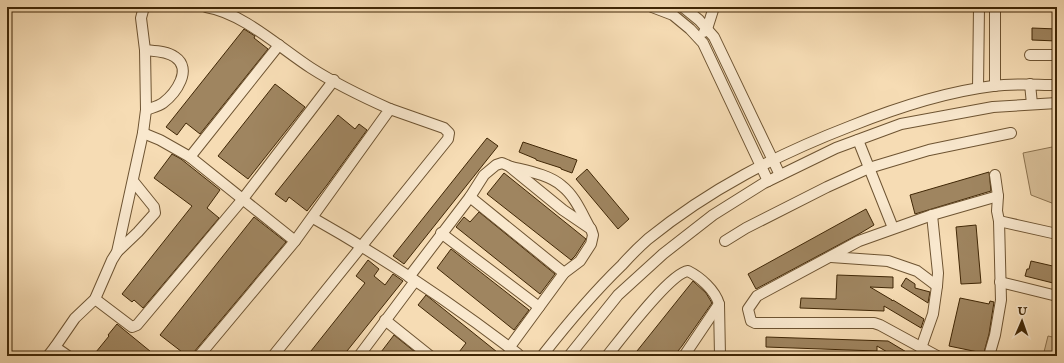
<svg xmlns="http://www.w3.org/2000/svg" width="1064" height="363" font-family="'IM FELL English',serif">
<rect width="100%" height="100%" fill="#f6dcb4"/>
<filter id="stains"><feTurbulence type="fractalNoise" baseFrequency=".005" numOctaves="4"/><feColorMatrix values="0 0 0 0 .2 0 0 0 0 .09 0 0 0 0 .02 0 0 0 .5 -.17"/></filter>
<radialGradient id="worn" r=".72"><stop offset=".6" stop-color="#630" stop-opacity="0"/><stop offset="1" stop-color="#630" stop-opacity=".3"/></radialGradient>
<g fill="#d7bd96" stroke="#8c724e">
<path d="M1057 146V205L1031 195 1023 153Z"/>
<path d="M1048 336 1057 338V356H1043Z"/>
</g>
<g fill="#9f8560" stroke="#402706">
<path d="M1032 28 1057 29V41L1032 40Z"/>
<path d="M244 29 255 36 254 38 268 49 200 134 186 123 177 135 166 127Z"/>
<path d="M275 84 305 107 248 179 218 156Z"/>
<path d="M338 115 355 129 359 124 367 130 327 185 307 211 289 197 286 202 275 194Z"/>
<path d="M487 138 498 146 404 264 393 256Z"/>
<path d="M523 142 577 160 572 173 561 169V168L536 160V159L519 152Z"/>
<path d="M172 154 181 159 220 190 207 208 219 218 143 308 134 300 132 302 122 294 192 206 154 178Z"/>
<path d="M587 169 629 219 618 229 576 179Z"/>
<path d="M989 172 991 191 915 214 910 195Z"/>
<path d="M504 173 586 239 575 256 571 260 487 194Z"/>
<path d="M866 209 874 225 859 234 756 289 748 274Z"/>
<path d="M479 212 555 274 540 294 456 227 464 217 470 222Z"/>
<path d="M254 217 286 242 194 352 193 356H178L182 352 160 335Z"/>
<path d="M976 225 981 283 961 284 956 227Z"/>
<path d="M451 249 529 310 514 330 437 268Z"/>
<path d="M368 260 379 269 374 276 385 285 393 274 403 281 343 356H307L365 283 356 276Z"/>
<path d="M1031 261 1057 267V284L1025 276 1027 269H1029Z"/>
<path d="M837 275 893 277V288L870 287 892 300V301L893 300 924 319 921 328 884 306V311L800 308 801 298 836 299Z"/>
<path d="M906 278 915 284V288L930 292 928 303 901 286Z"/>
<path d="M693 281 706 293 712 303 682 346 674 356H633Z"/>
<path d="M426 295 446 311 502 356H456L466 343 418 305Z"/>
<path d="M960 298 989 304 990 301 994 302 989 334 983 356H978V352L949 346Z"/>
<path d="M117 324 123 329 156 356H101L96 352 109 336 108 335Z"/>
<path d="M394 335 420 356H378Z"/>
<path d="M766 337 888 341 913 356H894L877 346V351L766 347Z"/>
</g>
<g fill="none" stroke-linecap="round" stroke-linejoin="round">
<defs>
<g id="minor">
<path d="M652 7 673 15 690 29 703 43 768 181"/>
<path d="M683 7 699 20 714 37 780 175"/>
<path d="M704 32 707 29 714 7"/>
<path d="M145 50C154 51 167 51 175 57 193 69 176 93 163 103 159 106 151 108 146 110"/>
<path d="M1030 55H1057"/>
<path d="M1030 84 1032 104"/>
<path d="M995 86V7"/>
<path d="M978 88 979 7"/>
<path d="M143 133 160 140 190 157 295 241"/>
<path d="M858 140 893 228"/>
<path d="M190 157 279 45"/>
<path d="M512 167C528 171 550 175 562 186 575 196 582 214 590 228"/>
<path d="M470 197 564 273"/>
<path d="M313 218C384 258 453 304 518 354"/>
<path d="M999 221 1057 234"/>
<path d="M441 233 539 307"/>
<path d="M725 241 746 228 827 187 869 168 929 150 1011 133"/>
<path d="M117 252 138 232 155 213 154 207 133 181"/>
<path d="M831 257 888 261 917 271 937 286"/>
<path d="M409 277 470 197 484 175 496 165 502 163 509 166 563 210 591 229 593 235 591 244 580 261 564 273 509 348"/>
<path d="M1000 282 1057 296"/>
<path d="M95 299 128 324 132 327 137 325 242 200 334 80"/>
<path d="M385 320 430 356"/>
<path d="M921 348 933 314 937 286 938 273 932 215"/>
<path d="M48 356 55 347"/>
<path d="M68 356 55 347 75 318 95 299 112 260 117 252 143 133 146 110 145 50 141 18 144 7"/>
<path d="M199 356 295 241 390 109C363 97 336 84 311 68 280 48 243 13 206 7"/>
<path d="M273 356 448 139 449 133 444 128 390 109"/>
<path d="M359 356 415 281"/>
<path d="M542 356C567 324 593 293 622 265 630 256 639 247 648 239 710 189 776 155 851 126 896 108 944 92 993 86 1014 83 1036 85 1057 85"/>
<path d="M569 356 618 295 663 254 713 215 764 183 836 148 901 124 993 107 1057 103"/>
<path d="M607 356C620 340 670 273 688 271 700 277 715 290 719 304L720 356"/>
<path d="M684 356 719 304"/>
<path d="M937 356 880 325 874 323H755L751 321 748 309 757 296 859 241 932 215 998 196"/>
<path d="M989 356 995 335 1001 300 999 221 997 211 998 196 995 175"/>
</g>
</defs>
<use href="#minor" stroke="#6e5432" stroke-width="12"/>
<use href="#minor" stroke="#f9e8ce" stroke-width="10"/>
</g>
<rect width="1064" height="363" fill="none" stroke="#f6dcb4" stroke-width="24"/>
<rect x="8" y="8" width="1048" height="347" fill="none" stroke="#402706" stroke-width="2"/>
<rect x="12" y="12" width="1040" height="339" fill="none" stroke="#402706"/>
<g transform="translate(1022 321) rotate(2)" stroke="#f9e8ce" stroke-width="3" paint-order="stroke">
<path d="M0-3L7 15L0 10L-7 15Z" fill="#402706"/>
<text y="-6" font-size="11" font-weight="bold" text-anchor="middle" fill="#402706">U</text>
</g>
<rect width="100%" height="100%" filter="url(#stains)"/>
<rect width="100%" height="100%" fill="url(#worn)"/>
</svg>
